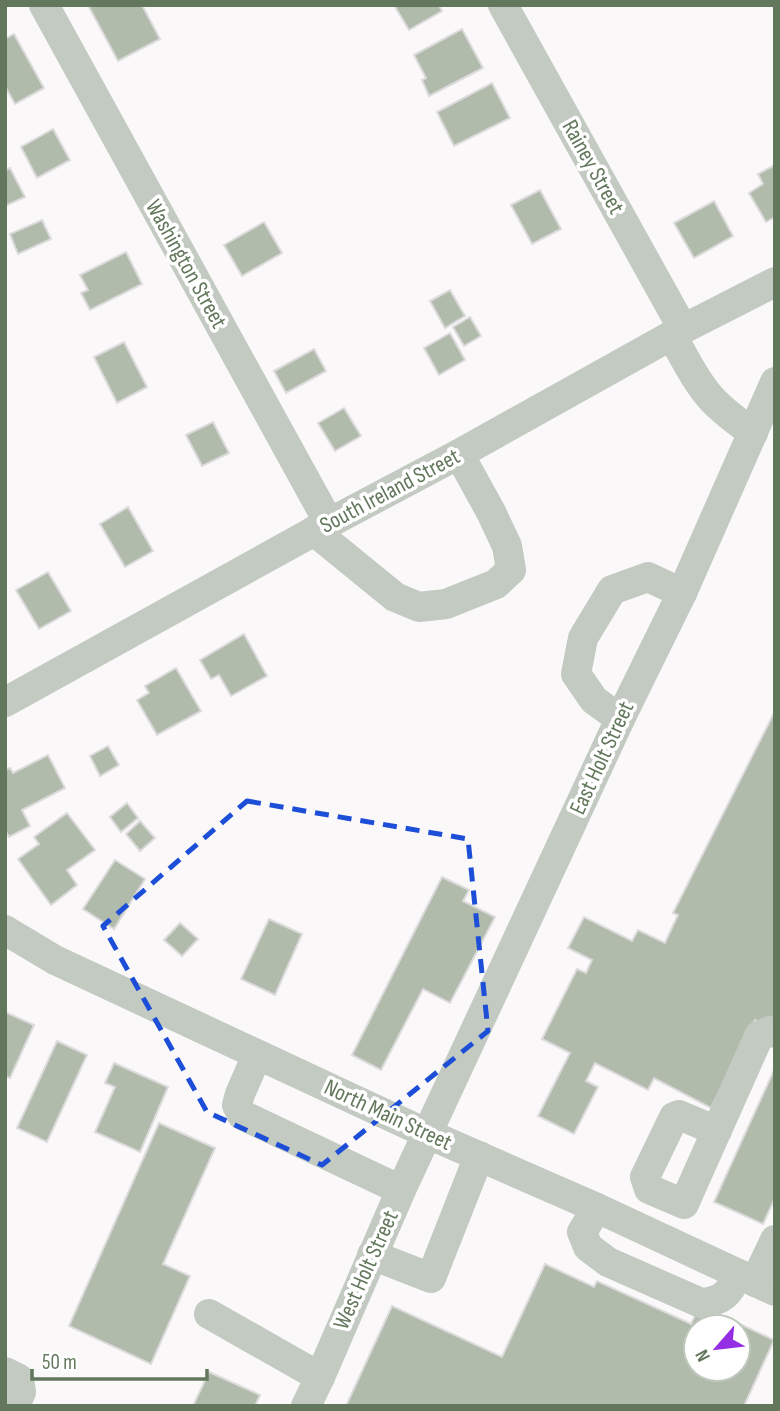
<svg xmlns="http://www.w3.org/2000/svg" width="780" height="1411" font-family="'Sofia Sans Condensed',sans-serif">
<rect width="100%" height="100%" fill="#faf8f9"/>
<g fill="#b0bbac" stroke="#dcdadb" stroke-width="2" fill-rule="evenodd">
<path d="M88 5H142L160 39 118 61Z"/>
<path d="M394 5H439L442 11 409 30Z"/>
<path d="M462 29 483 68 429 96 422 80 426 78 414 55Z"/>
<path d="M14 34 44 88 15 104 5 86V39Z"/>
<path d="M492 83 510 118 454 146 437 112Z"/>
<path d="M53 129 70 160 37 178 21 147Z"/>
<path d="M775 165V217L766 222 749 193 763 184 758 174Z"/>
<path d="M10 168 25 197 5 206V171Z"/>
<path d="M540 190 561 229 532 244 511 205Z"/>
<path d="M714 201 733 236 694 258 674 223Z"/>
<path d="M42 220 51 239 18 254 10 234Z"/>
<path d="M264 222 282 253 242 276 224 245Z"/>
<path d="M126 252 142 284 90 310 81 293 88 290 80 275Z"/>
<path d="M450 290 465 316 445 328 430 301Z"/>
<path d="M470 317 481 336 464 346 453 327Z"/>
<path d="M450 333 465 360 439 375 424 348Z"/>
<path d="M124 342 147 387 117 403 94 357Z"/>
<path d="M314 349 326 371 286 393 274 371Z"/>
<path d="M344 408 361 436 335 451 318 423Z"/>
<path d="M213 422 229 453 202 466 186 435Z"/>
<path d="M128 507 153 551 125 567 100 524Z"/>
<path d="M48 572 71 611 39 629 16 590Z"/>
<path d="M244 634 267 676 231 696 219 675 211 679 200 660Z"/>
<path d="M176 668 201 711 157 735 137 700 149 693 145 686Z"/>
<path d="M775 711V1030L755 1020 711 1108 654 1078 648 1090 595 1063 586 1081 598 1087 574 1134 538 1116 570 1053 542 1039 577 969 586 973 592 960 568 948 584 917 632 941 638 930 665 943 678 915 673 913Z"/>
<path d="M108 746 119 765 100 776 90 756Z"/>
<path d="M48 755 65 788 22 810 30 826 9 837 5 830V770L10 768 13 773Z"/>
<path d="M127 803 138 818 121 832 110 817Z"/>
<path d="M67 813 95 850 67 870 77 885 51 905 18 859 39 844 34 837Z"/>
<path d="M140 821 155 838 140 851 126 834Z"/>
<path d="M115 860 145 879 114 929 83 909Z"/>
<path d="M442 877 469 890 463 901 495 917 450 1003 423 989 381 1070 352 1055Z"/>
<path d="M269 919 302 934 275 995 241 979Z"/>
<path d="M180 923 198 939 182 956 164 940Z"/>
<path d="M5 1012 34 1025 10 1078 5 1076Z"/>
<path d="M57 1041 87 1055 47 1142 17 1128Z"/>
<path d="M114 1063 168 1087 140 1152 95 1132 115 1087 105 1083Z"/>
<path d="M775 1068V1198L763 1224 714 1202Z"/>
<path d="M159 1123 215 1148 163 1264 190 1276 151 1364 69 1326Z"/>
<path d="M545 1264 594 1287 597 1281 691 1324 700 1305 774 1340 744 1406H346L392 1306 502 1357ZM696 1327H738V1369H696Z"/>
<path d="M209 1372 260 1395 255 1406H193Z"/>
</g>
<g fill="none" stroke-linecap="round" stroke-linejoin="round">
<g stroke="#c3cac1" stroke-width="30">
<path d="M44 5 329 523"/>
<path d="M503 5 683 329"/>
<path d="M672 336C684 356 694 379 710 397 722 411 738 422 753 433"/>
<path d="M314 531 395 597 419 607 446 604 496 584 511 570 507 546 491 512 459 454"/>
<path d="M5 702 329 523 459 454 683 329 775 282"/>
<path d="M620 719 594 700 576 674 583 638 612 590 648 577 682 593"/>
<path d="M5 930 55 960 428 1134 597 1208 775 1291"/>
<path d="M257 1055 240 1094 237 1105 242 1115 401 1190"/>
<path d="M717 1131 679 1115 674 1117 645 1177 649 1189 684 1204 759 1036 770 1031 775 1033"/>
<path d="M597 1208 582 1232 588 1247 608 1262 701 1303C723 1301 729 1294 738 1274"/>
<path d="M372 1255 431 1278 479 1156"/>
<path d="M755 1282 775 1240"/>
<path d="M209 1314 320 1377"/>
<path d="M5 1372 19 1379 21 1392 15 1406"/>
<path d="M306 1406 320 1377 401 1190 620 719 682 593 775 382"/>
</g>
</g>
<path fill="none" stroke="#1d4ed8" stroke-width="5" stroke-dasharray="14 9" stroke-linejoin="round" d="M247 801 468 839 488 1031 322 1165 207 1112 103 926Z"/>
<g text-anchor="middle" dominant-baseline="central" stroke-width="7" stroke-linejoin="round" paint-order="stroke">
<g font-size="23" fill="#62775c" stroke="#fff">
<text transform="translate(593 167) rotate(61)">Rainey Street</text>
<text transform="translate(186 264) rotate(61)">Washington Street</text>
<text transform="translate(390 491) rotate(-28)">South Ireland Street</text>
<text transform="translate(602 758) rotate(-65)">East Holt Street</text>
<text transform="translate(388 1115) rotate(25)">North Main Street</text>
<text transform="translate(366 1270) rotate(-66)">West Holt Street</text>
</g>
</g>
<rect width="780" height="1411" fill="none" stroke="#62775c" stroke-width="14"/>
<g transform="translate(717 1348) rotate(242)"><circle r="33" fill="#ffffff" stroke="#c0c9be" stroke-width="2"/>
<path d="M0-5L12 26L0 18L-12 26Z" fill="#942ee4"/>
<text y="-10" font-size="19" font-weight="bold" text-anchor="middle" fill="#62775c">N</text>
</g>
<path d="M32 1369v10h175v-10" fill="none" stroke="#62775c" stroke-width="3.5"/>
<text x="42" y="1369" font-size="21" fill="#62775c" stroke="#ffffff" stroke-width="5" paint-order="stroke">50 m</text>
</svg>
